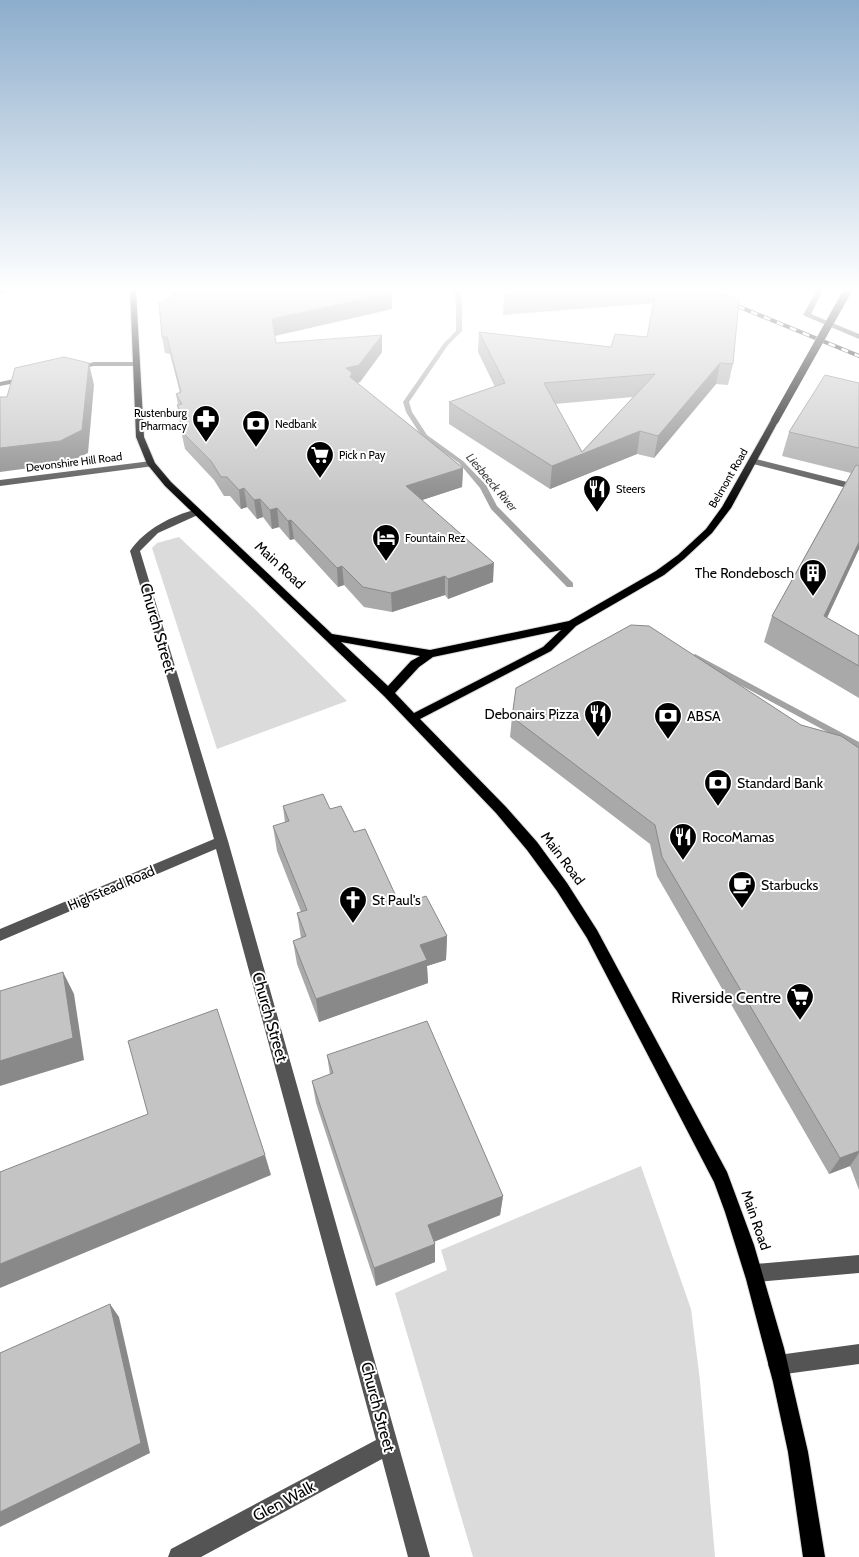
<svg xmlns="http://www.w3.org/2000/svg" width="859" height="1557" font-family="Cabin,sans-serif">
<rect width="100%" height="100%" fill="#fff"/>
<g fill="#dbdbdb">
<path d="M179 537 256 610 347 701 217 749 152 548 157 543Z"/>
<path d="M641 1166 691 1309 700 1381 715 1557H473L395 1293 447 1270 441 1250Z"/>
</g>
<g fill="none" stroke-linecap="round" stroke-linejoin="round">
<g fill="#a2a2a2" fill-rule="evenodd">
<path d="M454 290H460L462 305V331L448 345 409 402 412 412 427 435 463 461 486 485 497 506 573 583V587H567L491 509 480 488 459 463 422 437 406 412 403 402 444 343 456 331V305Z"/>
<path d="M695 654 859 742V749L692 659 691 657Z"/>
</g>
<defs>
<path id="major" d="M130 290H136L144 437 155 463 171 482 332 634 430 650 569 621 656 571 678 555 706 529 722 507 771 420 775 418 779 420 731 508 712 533 684 559 664 575 576 626 551 651 420 719 506 807 537 842 567 883 597 930 727 1172 754 1245 784 1348 808 1452 825 1557H803L788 1452 773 1382 746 1279 725 1212 714 1182 587 938 557 891 527 850 496 813 384 696 165 486 147 464 136 437ZM561 630 543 647 414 713 395 693 419 667 433 657ZM341 642 420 656 411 661 388 686Z"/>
</defs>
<use href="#major" stroke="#dbdbdb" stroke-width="2"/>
<g fill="#545454" fill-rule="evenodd">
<path d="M0 290H12L0 294Z"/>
<path d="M817 290H823L811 314 859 334V339L805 316 803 315Z"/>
<path d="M94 362H136L140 364 136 366H94L74 370 70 368Z"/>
<path d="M28 376 32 378 31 380 0 386V382Z"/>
<path d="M752 458 859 485V491L749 463 748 461Z"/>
<path d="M151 461 154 462V466L0 486V480Z"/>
<path d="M197 509 202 512 200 514 158 533 140 551 228 841 430 1557H408L382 1459 201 1557H168L171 1549 376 1440 216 849 0 941V929L214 839 130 551C145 529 171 516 197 509Z"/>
<path d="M859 1255V1273L755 1282 749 1279 746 1273 749 1267 755 1264Z"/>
<path d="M859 1344V1364L778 1375 771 1372 768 1365 771 1358 778 1355Z"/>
</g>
<use href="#major" fill="#000" fill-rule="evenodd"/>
<defs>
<path id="rail" d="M725 301 859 356"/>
</defs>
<use href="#rail" stroke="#000" stroke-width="4"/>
<use href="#rail" stroke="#fff" stroke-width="2.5" stroke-dasharray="7" stroke-linecap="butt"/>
<defs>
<path id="major-bridge" d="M775 420 848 290"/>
</defs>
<use href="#major-bridge" stroke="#dbdbdb" stroke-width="8" stroke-linecap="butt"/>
<use href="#major-bridge" stroke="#000" stroke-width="8"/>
</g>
<g fill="#a9a9a9" fill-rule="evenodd">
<path d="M169 290H388L392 309 275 336 276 343 382 352 360 382 357 383 463 468 462 487 422 500 493 582 448 599 445 595 392 612 364 607 344 585 338 587 294 539 290 540 279 527 272 529 263 517 257 519 247 507 241 509 230 496H224L214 480 185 449 181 431 182 430 180 423 177 405H178L176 394 180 393 170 354 165 353 162 337 173 295Z"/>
<path d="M510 290H714L733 364 728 385 716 384 654 458 637 454 550 489 449 424V402L495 387 478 352 479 332 611 347 647 337 654 303 503 315 504 295ZM633 397 582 452 555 404Z"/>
<path d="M859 383V549L827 618 859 636V698L764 642 772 616 851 473 782 456 789 432Z"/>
<path d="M512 717 801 725 859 748V1190L850 1166 829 1174 657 876 650 844 510 737Z"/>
<path d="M283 806 330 809 354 832 400 905 447 936 446 960 427 966 428 983 319 1022 297 964 293 941 301 938 297 913 301 912 277 851 273 826 285 823Z"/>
<path d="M327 1055 503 1196 500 1215 434 1242 435 1262 376 1286 316 1103 312 1081 330 1075Z"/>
</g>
<g fill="#898989">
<path d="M392 293V309L274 336 272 319Z"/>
<path d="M382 335V352L360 382 353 384 346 368Z"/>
<path d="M89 363 94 385 88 453 67 463 0 472V448Z"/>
<path d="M720 363 716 384 654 458 658 436Z"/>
<path d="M640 431 637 454 550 489 552 466Z"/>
<path d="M463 468 462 487 407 505 406 486Z"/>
<path d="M244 488 247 507 241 509 239 490Z"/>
<path d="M260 499 263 517 257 519 254 500Z"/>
<path d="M277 508 279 527 272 529 270 510Z"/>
<path d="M291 520 294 539 290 540 288 521Z"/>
<path d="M859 542V549L815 643 824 616Z"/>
<path d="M494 563 493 582 448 599V579Z"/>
<path d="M342 566 344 585 338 587 337 568Z"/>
<path d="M445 576V595L392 612 391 593Z"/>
<path d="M447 936 446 960 427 966 428 983 319 1022 316 999 420 945Z"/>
<path d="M63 972 74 994 84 1060 0 1086V1061Z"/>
<path d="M859 1151V1153L850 1166 829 1174 840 1158Z"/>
<path d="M265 1155 271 1175 0 1288V1264Z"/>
<path d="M503 1196 500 1215 428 1244V1225Z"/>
<path d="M435 1244V1262L376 1286 374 1268Z"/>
<path d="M110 1304 119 1317 150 1453 0 1527V1512Z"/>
</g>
<g fill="#c4c4c4" stroke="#898989" fill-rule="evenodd">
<path d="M177 290H388L392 293 272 319 276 343 382 335 359 365 346 368 352 373 350 377 463 468 406 486 494 563 448 579 445 576 391 593 363 587 342 566 337 568 291 520 288 521 277 508 270 510 260 499 254 500 244 488 239 490 227 477H221L211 461 181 431 187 425 180 416 183 415 177 405 182 404 176 394 181 392 167 337H162L159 303 179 292Z"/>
<path d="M510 290H571L504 295Z"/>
<path d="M656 290H714L739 300 733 364 720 363 658 436 640 431 552 466 449 402 505 383 479 332 611 347 615 334 647 337ZM655 374 582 452 544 383Z"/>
<path d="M64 357 89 363 82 430 60 441 0 448V397H7L15 368Z"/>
<path d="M825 375 859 383V448L789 432Z"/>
<path d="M856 465 859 466V542L824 616 859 636V666L772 616Z"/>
<path d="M631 625 649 626 801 725 841 736 859 748V1151L840 1158 662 857 655 825 512 717 516 688Z"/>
<path d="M323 794 330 809 341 806 354 832 365 829 400 905 426 896 447 936 420 945 427 960 316 999 293 941 306 936 297 913 307 910 273 826 289 821 283 806Z"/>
<path d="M63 972 73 1038 0 1061V991Z"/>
<path d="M217 1009 265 1155 0 1264V1172L148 1114 128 1041Z"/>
<path d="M427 1021 503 1196 428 1225 435 1244 374 1268 312 1081 333 1073 327 1055Z"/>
<path d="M110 1304 141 1443 0 1512V1353Z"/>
</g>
<linearGradient id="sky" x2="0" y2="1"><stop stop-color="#8cadcc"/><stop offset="0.57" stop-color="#fff"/><stop offset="1" stop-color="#fff" stop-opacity="0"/></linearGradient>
<rect width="859" height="508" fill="url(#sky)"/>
<defs>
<symbol id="pharmacy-pin" viewBox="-11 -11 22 30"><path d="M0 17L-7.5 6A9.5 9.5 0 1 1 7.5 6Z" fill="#000" stroke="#fff"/><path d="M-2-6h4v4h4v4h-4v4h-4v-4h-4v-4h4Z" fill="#fff"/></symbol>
<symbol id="bank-pin" viewBox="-11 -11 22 30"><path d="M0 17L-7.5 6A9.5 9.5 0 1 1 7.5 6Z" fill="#000" stroke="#fff"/><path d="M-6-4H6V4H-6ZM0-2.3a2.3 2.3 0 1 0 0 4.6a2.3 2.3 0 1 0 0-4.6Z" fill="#fff"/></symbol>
<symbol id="supermarket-pin" viewBox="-11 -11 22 30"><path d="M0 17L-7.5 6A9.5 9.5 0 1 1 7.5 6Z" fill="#000" stroke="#fff"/><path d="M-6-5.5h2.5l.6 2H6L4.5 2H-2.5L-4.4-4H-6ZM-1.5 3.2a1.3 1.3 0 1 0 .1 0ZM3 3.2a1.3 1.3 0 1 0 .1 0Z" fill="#fff"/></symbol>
<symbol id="restaurant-pin" viewBox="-11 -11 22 30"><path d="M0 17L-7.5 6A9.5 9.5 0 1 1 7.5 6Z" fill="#000" stroke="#fff"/><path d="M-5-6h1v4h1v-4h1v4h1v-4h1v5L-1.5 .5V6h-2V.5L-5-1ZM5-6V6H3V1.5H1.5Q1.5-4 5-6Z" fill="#fff"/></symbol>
<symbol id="hotel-pin" viewBox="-11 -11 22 30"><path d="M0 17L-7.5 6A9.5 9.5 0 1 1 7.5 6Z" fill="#000" stroke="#fff"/><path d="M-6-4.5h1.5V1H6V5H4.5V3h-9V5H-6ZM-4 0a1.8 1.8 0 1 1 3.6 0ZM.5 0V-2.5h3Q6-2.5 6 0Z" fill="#fff"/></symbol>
<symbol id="building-pin" viewBox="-11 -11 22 30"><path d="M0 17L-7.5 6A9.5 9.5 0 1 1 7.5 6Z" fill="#000" stroke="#fff"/><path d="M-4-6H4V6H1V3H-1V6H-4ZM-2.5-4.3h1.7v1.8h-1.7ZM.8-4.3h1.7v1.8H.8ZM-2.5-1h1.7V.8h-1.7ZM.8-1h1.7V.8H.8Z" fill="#fff"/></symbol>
<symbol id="cafe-pin" viewBox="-11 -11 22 30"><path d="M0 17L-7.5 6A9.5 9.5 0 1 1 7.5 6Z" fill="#000" stroke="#fff"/><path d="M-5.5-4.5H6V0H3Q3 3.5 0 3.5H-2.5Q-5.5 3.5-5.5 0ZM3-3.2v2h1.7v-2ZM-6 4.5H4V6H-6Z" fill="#fff"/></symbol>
<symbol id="church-pin" viewBox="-11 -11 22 30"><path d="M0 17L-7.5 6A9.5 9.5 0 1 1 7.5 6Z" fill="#000" stroke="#fff"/><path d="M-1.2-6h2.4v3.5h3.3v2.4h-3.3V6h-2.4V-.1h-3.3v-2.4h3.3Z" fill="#fff"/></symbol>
</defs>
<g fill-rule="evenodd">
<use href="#pharmacy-pin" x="190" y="403" width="32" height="43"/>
<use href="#bank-pin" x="240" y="408" width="32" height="43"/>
<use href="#supermarket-pin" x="304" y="439" width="32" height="43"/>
<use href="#restaurant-pin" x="581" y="473" width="32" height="43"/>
<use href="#hotel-pin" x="370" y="522" width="32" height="43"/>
<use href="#building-pin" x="797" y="557" width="32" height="43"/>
<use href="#restaurant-pin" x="582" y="698" width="32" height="43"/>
<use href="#bank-pin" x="652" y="700" width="32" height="43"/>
<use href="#bank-pin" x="702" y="767" width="32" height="43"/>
<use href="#restaurant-pin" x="667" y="821" width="32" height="43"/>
<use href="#cafe-pin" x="726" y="869" width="32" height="43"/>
<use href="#church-pin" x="337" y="884" width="32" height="43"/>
<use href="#supermarket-pin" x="784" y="981" width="32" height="43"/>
</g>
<g text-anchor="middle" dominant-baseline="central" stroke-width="4" stroke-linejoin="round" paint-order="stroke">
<g font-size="11" fill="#000" stroke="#fff" text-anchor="start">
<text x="187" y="413" text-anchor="end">Rustenburg<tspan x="187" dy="13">Pharmacy</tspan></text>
<text x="275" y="424">Nedbank</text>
<text x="339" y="455">Pick n Pay</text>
<text x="616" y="489">Steers</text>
<text x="405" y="538">Fountain Rez</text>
</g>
<g font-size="11" fill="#000" stroke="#fff">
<text transform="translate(74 462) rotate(-7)">Devonshire Hill Road</text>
<text transform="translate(728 478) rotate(-60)">Belmont Road</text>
</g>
<g font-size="12" font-style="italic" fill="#434343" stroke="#fff">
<text transform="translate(492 482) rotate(50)">Liesbeeck River</text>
</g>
<g font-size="14" fill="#000" stroke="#fff">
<text transform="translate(280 565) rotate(43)">Main Road</text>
<text transform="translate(563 858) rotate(53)">Main Road</text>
<text transform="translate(111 888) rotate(-23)">Highstead Road</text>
<text transform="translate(756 1220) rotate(71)">Main Road</text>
</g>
<g font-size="14" fill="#000" stroke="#fff" text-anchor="start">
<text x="794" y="573" text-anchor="end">The Rondebosch</text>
<text x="579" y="714" text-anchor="end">Debonairs Pizza</text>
<text x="687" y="716">ABSA</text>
<text x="737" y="783">Standard Bank</text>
<text x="702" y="837">RocoMamas</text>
<text x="761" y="885">Starbucks</text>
<text x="372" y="900">St Paul's</text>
</g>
<g font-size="16" fill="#000" stroke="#fff">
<text transform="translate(158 628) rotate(74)">Church Street</text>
<text transform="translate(270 1017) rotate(74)">Church Street</text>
<text transform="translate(378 1407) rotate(75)">Church Street</text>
<text transform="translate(284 1501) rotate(-28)">Glen Walk</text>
</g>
<g font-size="16" fill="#000" stroke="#fff" text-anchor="end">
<text x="781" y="997">Riverside Centre</text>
</g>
</g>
</svg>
